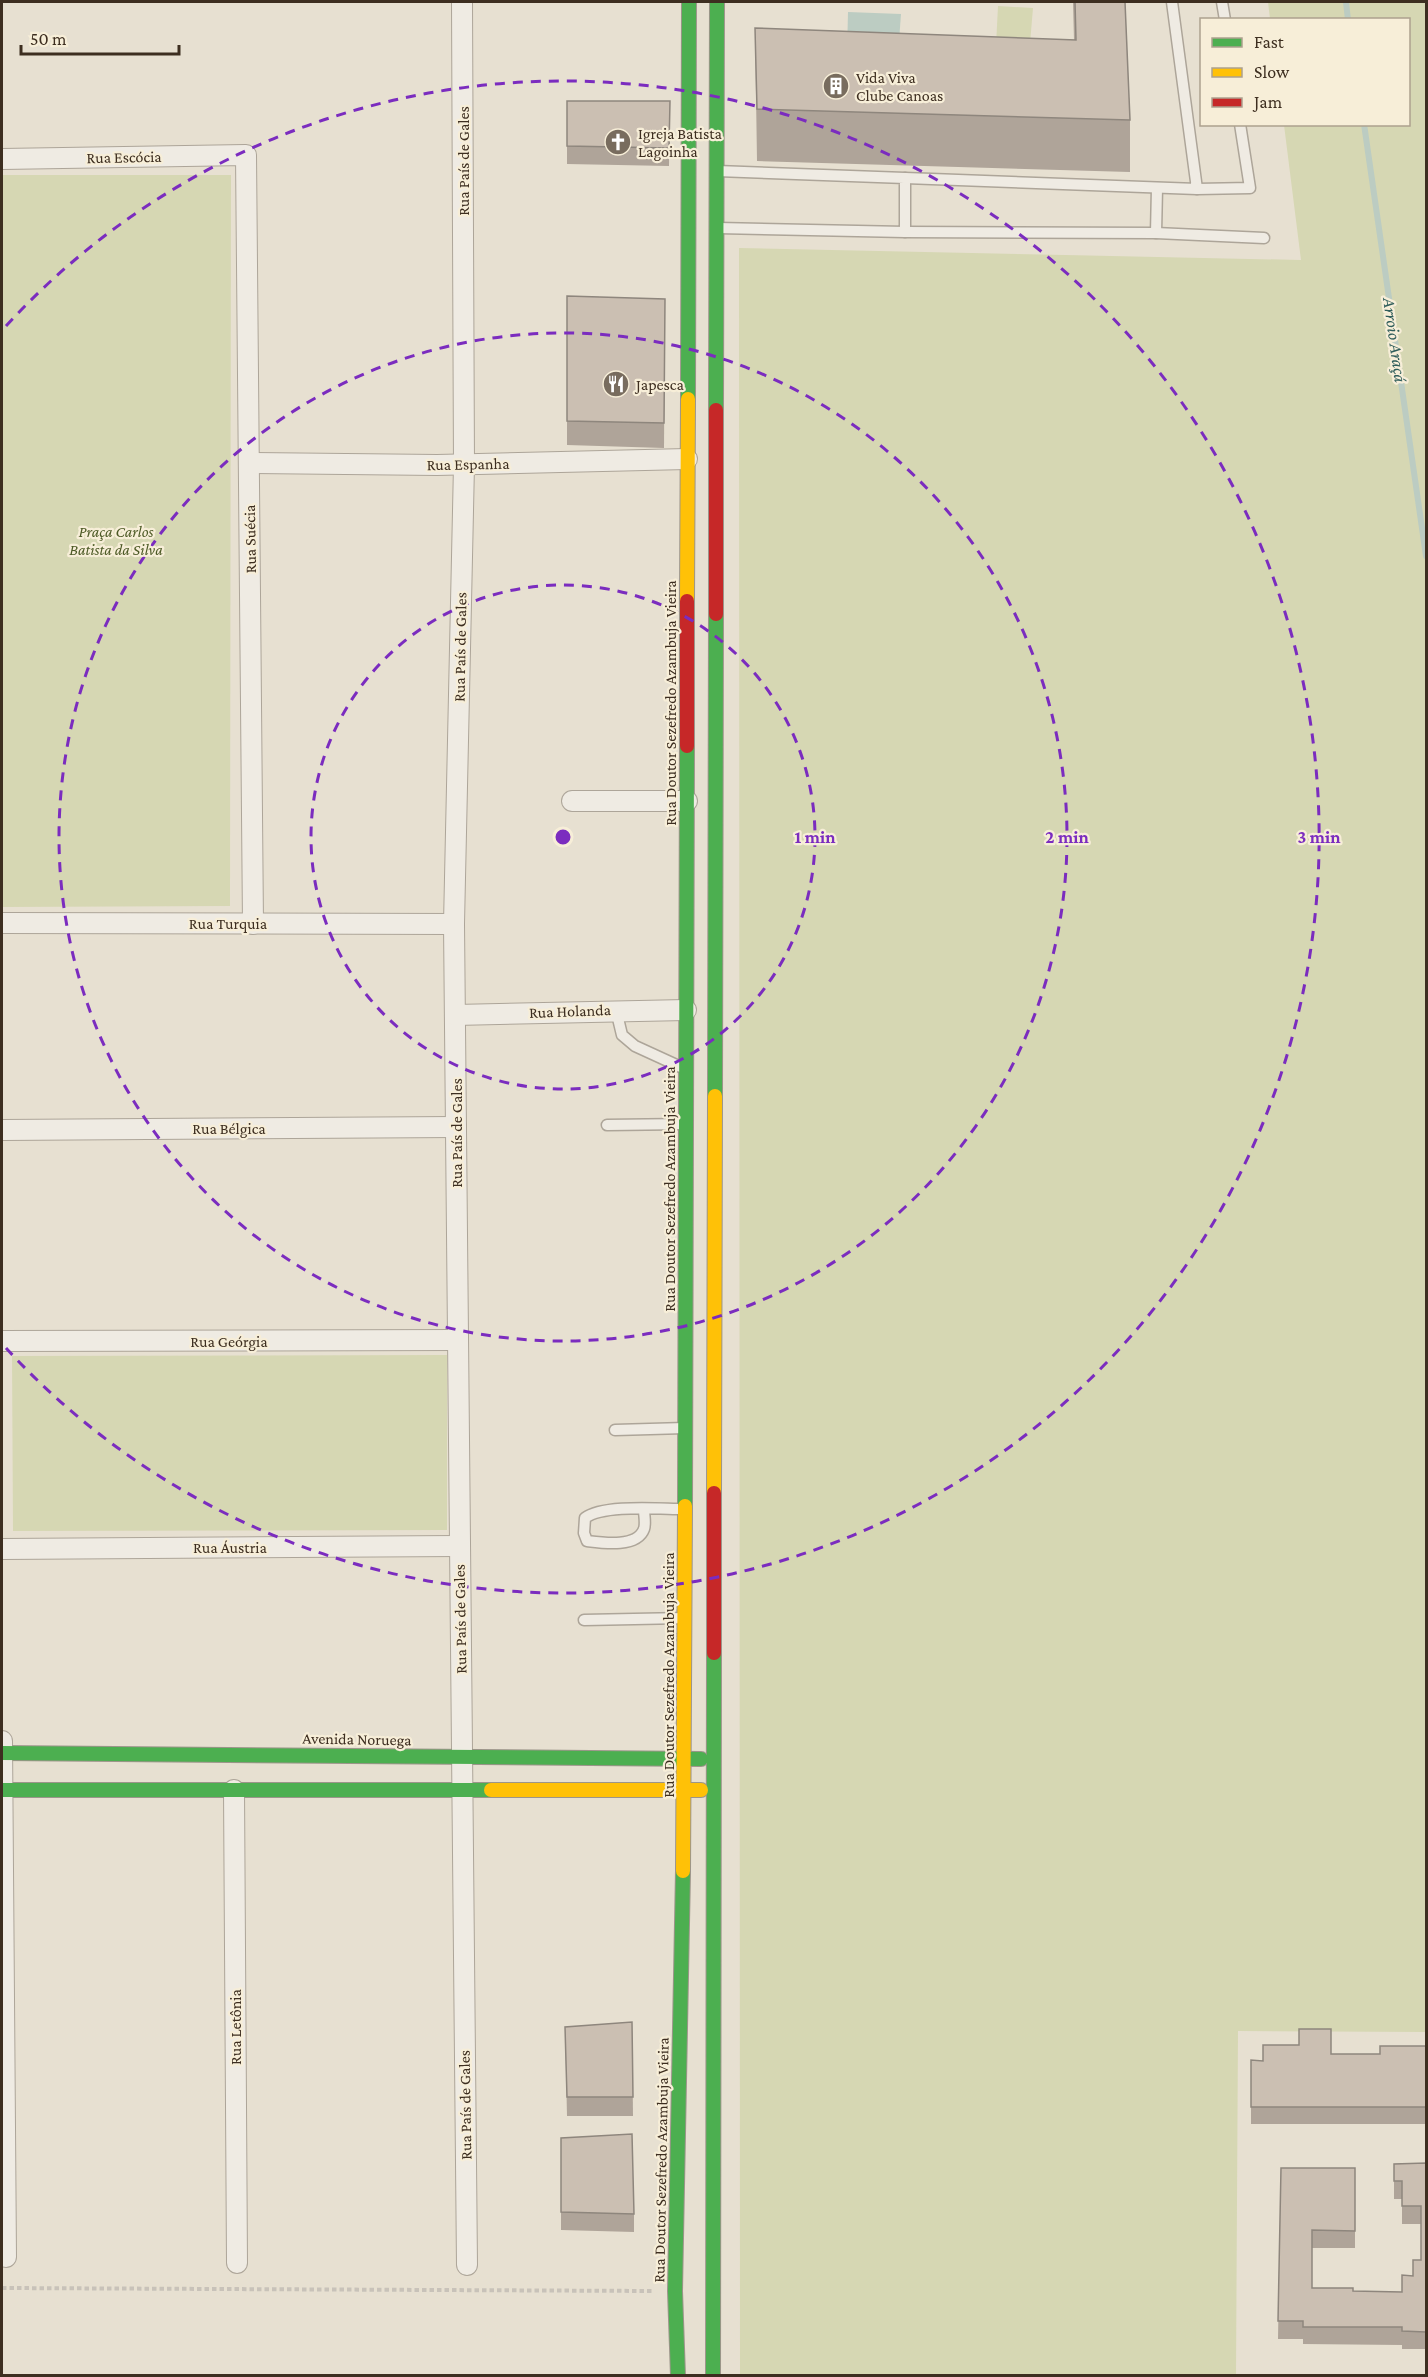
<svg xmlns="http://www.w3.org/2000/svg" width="1428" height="2377" font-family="'Crimson Pro',serif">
<rect width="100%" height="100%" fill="#e7e0d1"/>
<g fill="#d6d7b3">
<path d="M1268 2H1426V2032L1238 2031 1236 2375H740L739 248 1301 260 1284 125 1408 124V20L1270 19Z"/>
<path d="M998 6 1033 8 1028 67 995 65Z"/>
<path d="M2 175H231L230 906 2 907Z"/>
<path d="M447 1355V1530L13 1531 12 1356Z"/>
</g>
<path fill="#bcccc2" d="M848 12 901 14 898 55 847 53Z"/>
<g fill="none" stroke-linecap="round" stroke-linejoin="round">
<g stroke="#bcccc2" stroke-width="6">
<path d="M1346 2 1348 20"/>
<path d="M1364 124 1426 556"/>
</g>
<defs>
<g id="lane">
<path d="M1222 2 1225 20"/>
<path d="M717 171 905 178V232L718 228"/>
<path d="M905 178 1197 189 1172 2"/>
<path d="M1197 189 1250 188 1240 124"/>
<path d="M905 232 1156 233 1157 188"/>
<path d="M1156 233 1264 238"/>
<path d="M616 1010 622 1035 635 1046 683 1068"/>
<path d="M607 1125 686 1124"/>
<path d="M615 1430 685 1428"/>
<path d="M644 1510C644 1515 646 1523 644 1529 637 1548 603 1543 587 1541L584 1533 585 1518C603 1504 660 1509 684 1509"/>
<path d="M584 1620 684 1618"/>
</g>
<g id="street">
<path d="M462 2 464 465 454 924 467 2265"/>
<path d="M2 159 246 155 253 924"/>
<path d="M249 463 437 465 687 459"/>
<path d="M572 801H687"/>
<path d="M2 923 454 924"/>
<path d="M455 1015 686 1010"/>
<path d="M2 1130 456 1127"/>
<path d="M2 1341 457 1340"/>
<path d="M2 1549 459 1546"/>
<path d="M2 1741 6 2257"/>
<path d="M234 1790 237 2263"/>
</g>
<g id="fast">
<path d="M688 399 689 2"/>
<path d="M716 410 717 2"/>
<path d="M715 1096 716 614"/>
<path d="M685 1506 687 746"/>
<path d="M2 1753 701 1759"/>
<path d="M2 1790H491"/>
<path d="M678 2376 675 2291 683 1871"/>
<path d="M713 2376 714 1653"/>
</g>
<g id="slow">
<path d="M687 601 688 399"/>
<path d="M714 1493 715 1096"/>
<path d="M491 1790H701"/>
<path d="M683 1871 685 1506"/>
</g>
<g id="jam">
<path d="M716 614V410"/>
<path d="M687 746V601"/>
<path d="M714 1653V1493"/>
</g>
</defs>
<use href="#lane" stroke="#ada599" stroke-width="13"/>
<use href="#street" stroke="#ada599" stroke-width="22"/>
<use href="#fast" stroke="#9c958a" stroke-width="16"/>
<use href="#slow" stroke="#9c958a" stroke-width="16"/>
<use href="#jam" stroke="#9c958a" stroke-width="16"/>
<path stroke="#c8c2b9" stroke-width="4" stroke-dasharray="4.5 3" stroke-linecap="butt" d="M2 2288 653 2291"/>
<use href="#lane" stroke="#efebe3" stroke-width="10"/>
<use href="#street" stroke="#efebe3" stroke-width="20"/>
<use href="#fast" stroke="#4caf50" stroke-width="14"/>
<use href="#slow" stroke="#ffc107" stroke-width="14"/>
<use href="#jam" stroke="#c62828" stroke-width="14"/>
</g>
<g fill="#afa499">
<path d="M1073 2H1125L1130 120V172L757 161 755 28 1074 40Z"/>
<path d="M567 101H670L669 166 567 164Z"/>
<path d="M567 296 665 299 664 448 567 445Z"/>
<path d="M632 2022 633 2116H567L565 2027Z"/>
<path d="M1426 2046V2124H1251V2060L1263 2061 1331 2054H1380Z"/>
<path d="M561 2138 634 2214V2232L561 2230Z"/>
<path d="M1426 2163V2349H1402V2345L1303 2344V2339H1278L1281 2168H1355V2248H1312V2288L1353 2291 1402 2292 1413 2276 1421 2260V2224H1402V2199H1394V2164Z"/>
</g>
<g fill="#cbbfb2" stroke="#8e867d" stroke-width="1.5">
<path d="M1075 2H1125L1130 120 757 109 755 28 1076 40Z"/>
<path d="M567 101H670L669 148 567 146Z"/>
<path d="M567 296 665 299 664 423 567 421Z"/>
<path d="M632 2022 633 2097H567L565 2027Z"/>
<path d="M1299 2029H1331V2054H1380V2046H1426V2107H1251V2060L1263 2061V2045H1299Z"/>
<path d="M632 2134 634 2214 561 2212V2138Z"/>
<path d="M1426 2163V2332L1402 2331V2327H1303V2321H1278L1281 2168H1355V2231L1312 2230V2288H1353V2291L1402 2292V2275L1413 2276V2260H1421V2206H1402V2181H1394V2164Z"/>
</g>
<g fill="none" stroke="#7b2cbf" stroke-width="3" stroke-dasharray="10 8">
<circle cx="563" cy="837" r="252"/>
<circle cx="563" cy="837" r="504"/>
<path d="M6 326A756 756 0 1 1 6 1348"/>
</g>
<defs>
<symbol id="building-disc" viewBox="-11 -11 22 22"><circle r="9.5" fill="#786c5e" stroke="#f7eed8"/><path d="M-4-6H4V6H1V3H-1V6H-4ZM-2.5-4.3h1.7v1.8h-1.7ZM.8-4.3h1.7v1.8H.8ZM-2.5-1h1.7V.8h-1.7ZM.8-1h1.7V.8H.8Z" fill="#fff"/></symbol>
<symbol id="church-disc" viewBox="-11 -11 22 22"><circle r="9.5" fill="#786c5e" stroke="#f7eed8"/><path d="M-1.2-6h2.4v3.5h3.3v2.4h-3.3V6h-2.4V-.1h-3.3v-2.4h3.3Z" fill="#fff"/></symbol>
<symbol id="restaurant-disc" viewBox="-11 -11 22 22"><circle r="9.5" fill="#786c5e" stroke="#f7eed8"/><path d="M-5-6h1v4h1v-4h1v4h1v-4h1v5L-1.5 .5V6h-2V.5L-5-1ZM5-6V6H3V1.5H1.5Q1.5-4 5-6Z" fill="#fff"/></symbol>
</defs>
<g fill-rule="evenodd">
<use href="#building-disc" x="821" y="71" width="30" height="30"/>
<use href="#church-disc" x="603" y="127" width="30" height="30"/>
<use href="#restaurant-disc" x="601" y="369" width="30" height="30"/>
</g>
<g text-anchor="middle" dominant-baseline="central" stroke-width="4.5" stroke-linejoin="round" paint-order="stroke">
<g font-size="16" fill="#3d2e20" stroke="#f7eed8" text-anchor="start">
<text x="856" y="77">Vida Viva<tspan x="856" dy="18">Clube Canoas</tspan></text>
<text x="638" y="133">Igreja Batista<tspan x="638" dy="18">Lagoinha</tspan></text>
<text x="636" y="384">Japesca</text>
</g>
<g font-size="16" fill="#3d2e20" stroke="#f7eed8">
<text transform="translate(124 157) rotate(-1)">Rua Escócia</text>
<text transform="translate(463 161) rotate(-90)">Rua País de Gales</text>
<text transform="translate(468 464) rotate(-1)">Rua Espanha</text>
<text transform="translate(250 539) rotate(-91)">Rua Suécia</text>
<text transform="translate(460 647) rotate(-89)">Rua País de Gales</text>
<text transform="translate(670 703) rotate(-90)">Rua Doutor Sezefredo Azambuja Vieira</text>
<text x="228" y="923">Rua Turquia</text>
<text transform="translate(570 1011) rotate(-2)">Rua Holanda</text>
<text x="229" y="1128">Rua Bélgica</text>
<text transform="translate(456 1133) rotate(-90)">Rua País de Gales</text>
<text transform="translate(669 1189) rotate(-90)">Rua Doutor Sezefredo Azambuja Vieira</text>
<text x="229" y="1341">Rua Geórgia</text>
<text x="230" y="1547">Rua Áustria</text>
<text transform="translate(460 1619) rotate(-91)">Rua País de Gales</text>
<text transform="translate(668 1675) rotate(-90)">Rua Doutor Sezefredo Azambuja Vieira</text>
<text transform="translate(357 1739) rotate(1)">Avenida Noruega</text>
<text transform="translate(235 2027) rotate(-90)">Rua Letônia</text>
<text transform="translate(465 2105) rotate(-91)">Rua País de Gales</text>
<text transform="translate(661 2160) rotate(-89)">Rua Doutor Sezefredo Azambuja Vieira</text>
</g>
<g font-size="16" font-style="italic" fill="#4d5a26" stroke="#f7eed8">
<text x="116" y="531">Praça Carlos<tspan x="116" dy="18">Batista da Silva</tspan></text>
</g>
<g font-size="18" font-style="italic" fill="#2f5d5a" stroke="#f7eed8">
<text transform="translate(1395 340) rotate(82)">Arroio Araçá</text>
</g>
</g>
<circle cx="563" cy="837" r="9" fill="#7b2cbf" stroke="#f7eed8" stroke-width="3"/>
<g font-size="18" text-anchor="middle" font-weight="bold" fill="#7b2cbf" stroke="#f7eed8" stroke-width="4.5" stroke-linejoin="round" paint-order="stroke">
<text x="815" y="843">1 min</text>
<text x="1067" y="843">2 min</text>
<text x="1319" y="843">3 min</text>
</g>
<rect width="1428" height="2377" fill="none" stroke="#3d2e20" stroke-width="6"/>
<rect x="1200" y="18" width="210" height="108" fill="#f7eed8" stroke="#ada18e" stroke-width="1.5"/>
<rect x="1212" y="38" width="30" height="9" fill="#4caf50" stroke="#ada18e" stroke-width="1.5"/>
<text x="1254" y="48" font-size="18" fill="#3d2e20">Fast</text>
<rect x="1212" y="68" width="30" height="9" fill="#ffc107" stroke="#ada18e" stroke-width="1.5"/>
<text x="1254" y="78" font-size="18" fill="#3d2e20">Slow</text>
<rect x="1212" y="98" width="30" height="9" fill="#c62828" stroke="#ada18e" stroke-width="1.5"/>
<text x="1254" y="108" font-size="18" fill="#3d2e20">Jam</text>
<path d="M21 45v9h158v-9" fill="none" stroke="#3d2e20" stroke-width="3"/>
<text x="30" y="45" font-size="18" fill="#3d2e20" stroke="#f7eed8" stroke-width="4.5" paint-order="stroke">50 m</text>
</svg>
